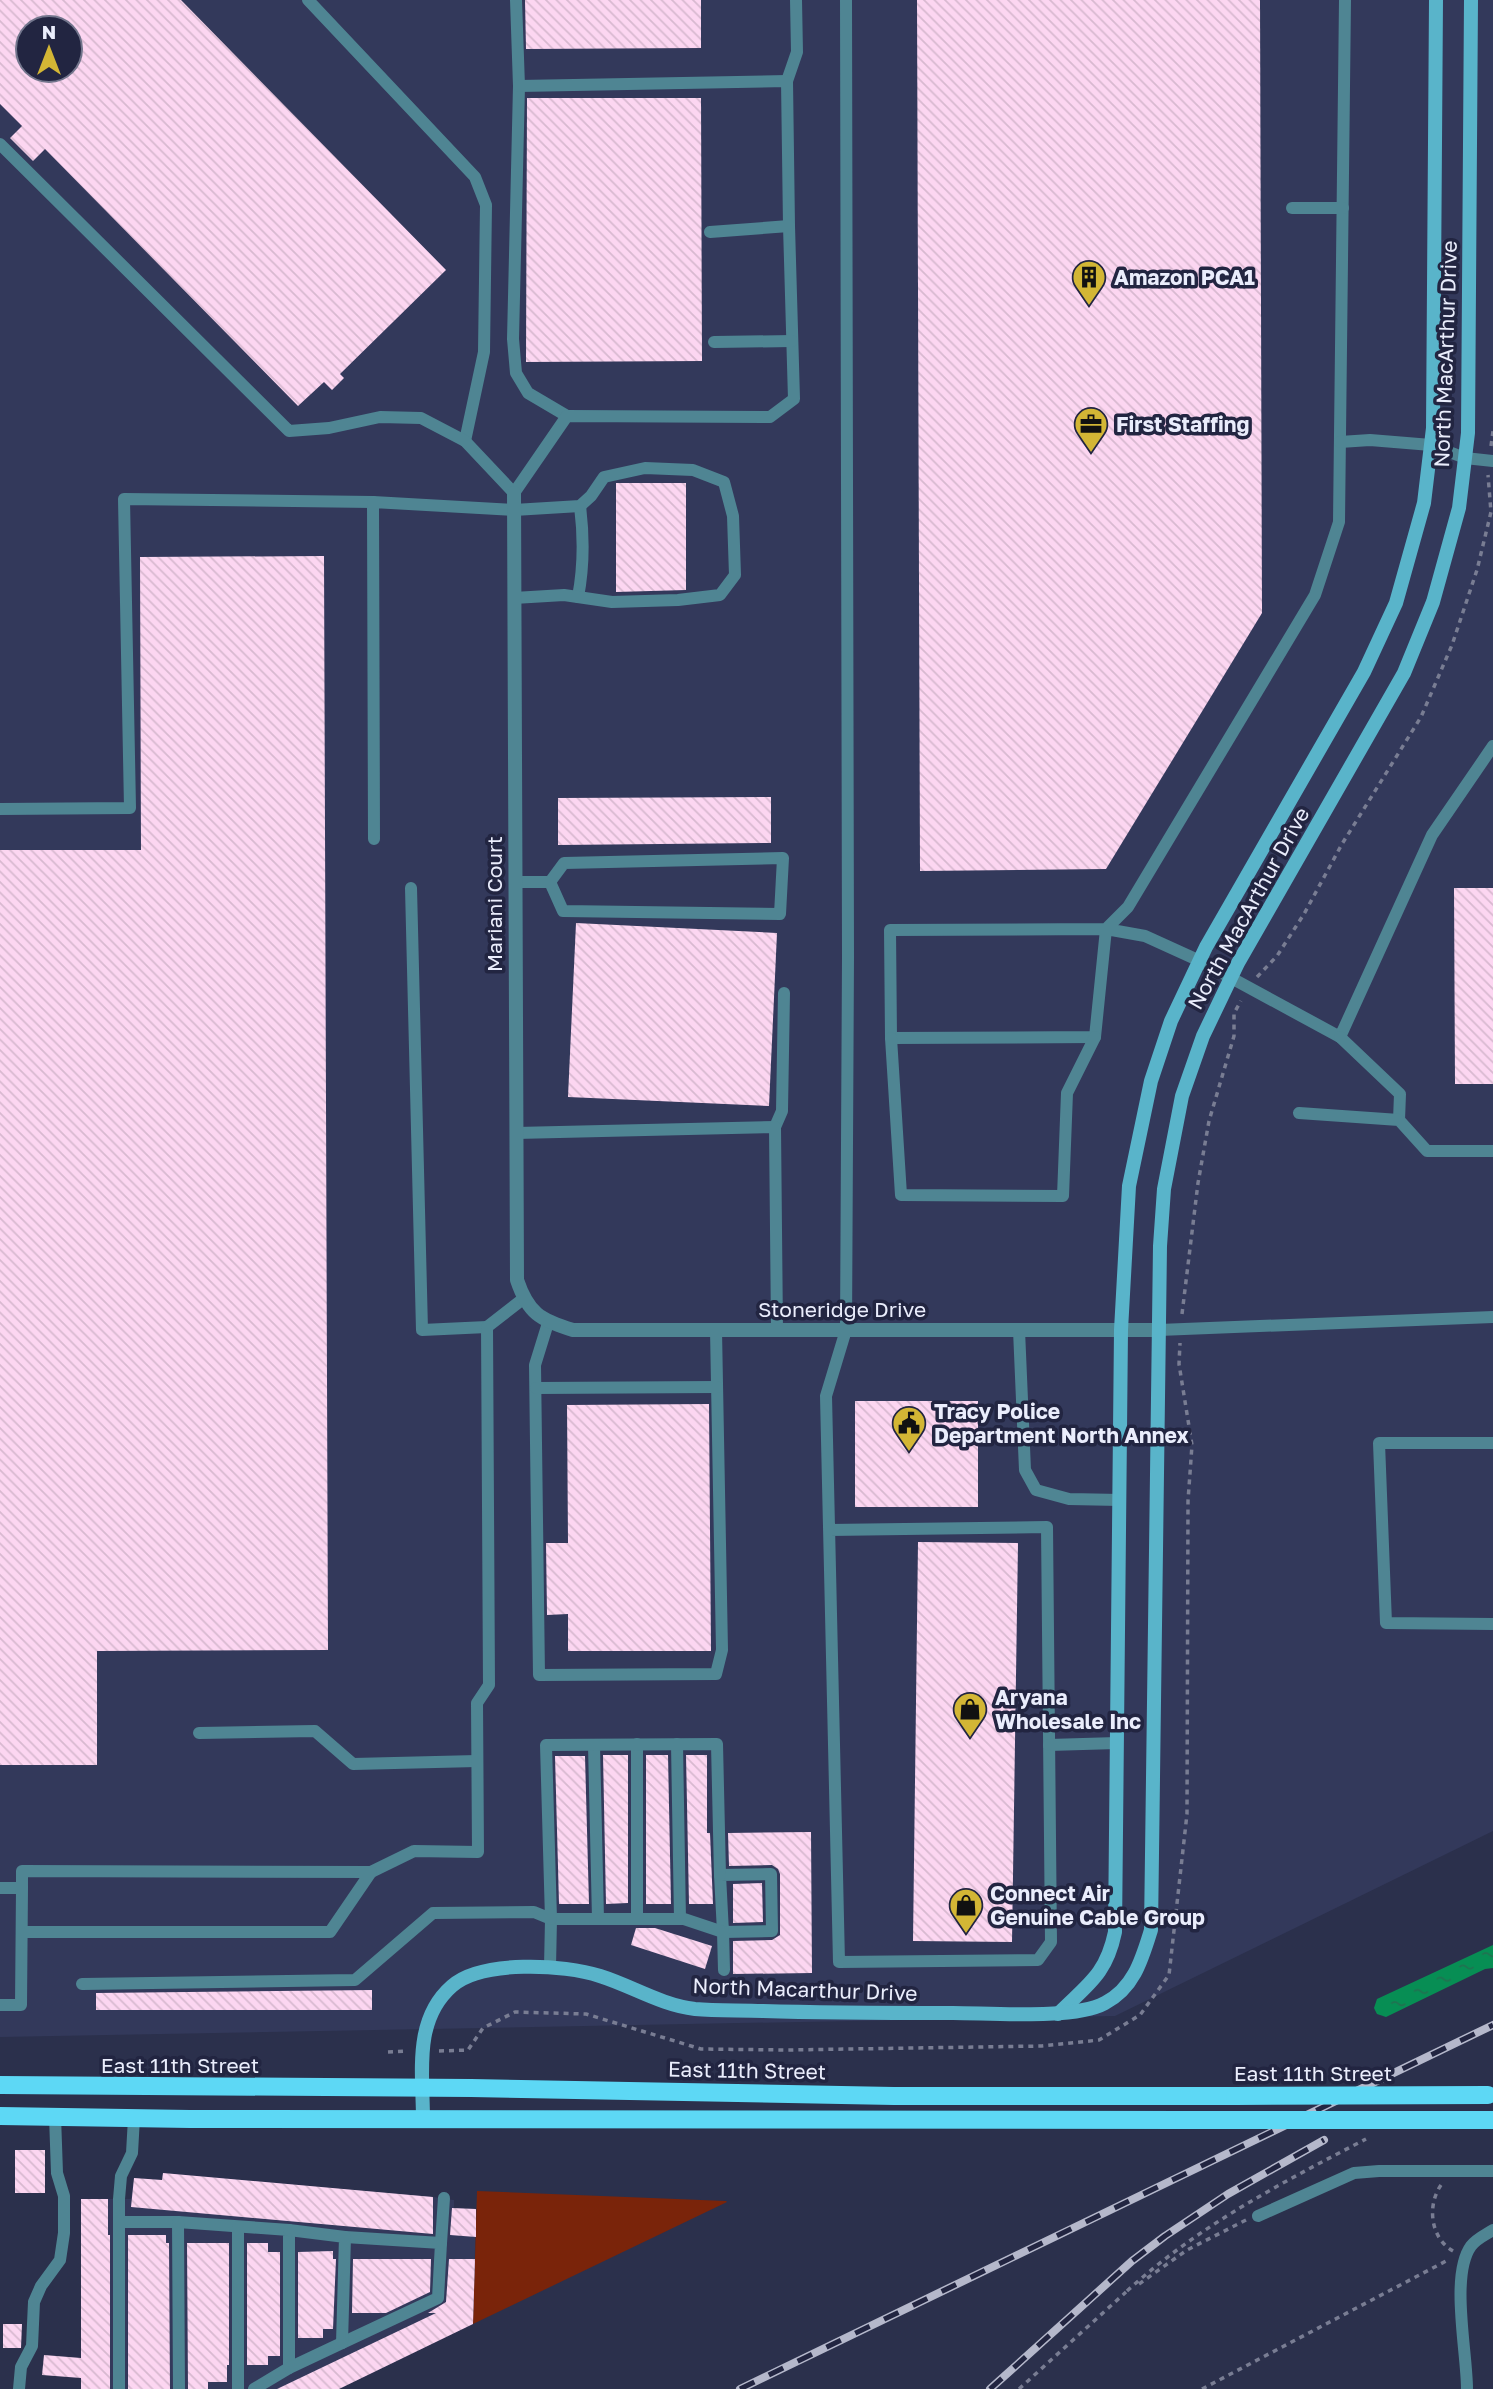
<svg xmlns="http://www.w3.org/2000/svg" width="1493" height="2389" font-family="'Golos Text',sans-serif">
<defs>
<pattern id="water-ripples" width="26" height="14" patternUnits="userSpaceOnUse" patternTransform="scale(1.75)"><rect width="26" height="14" fill="#078e54"/><path d="M2 4q2-2 4 0t4 0M15 11q2-2 4 0t4 0" fill="none" stroke="#207251"/></pattern>
<pattern id="building-back-hatch" width="6" height="6" patternUnits="userSpaceOnUse" patternTransform="scale(1.75)"><rect width="6" height="6" fill="#fcd6f1"/><path d="M-1 5l2 2M0 0l6 6M5-1l2 2" fill="none" stroke="#d8b9d0"/></pattern>
</defs>
<rect width="100%" height="100%" fill="#2b304c"/>
<g fill="#33395b" fill-rule="evenodd">
<path d="M0 0H1493V1831L1115 2016 0 2037ZM28 28H70V70H28Z"/>
<path d="M163 2173 433 2197 454 2200V2208L476 2209 473 2324 339 2389H81V2199H131L134 2178 162 2180Z"/>
</g>
<path fill="#7a240a" d="M477 2191 726 2201 727 2202 473 2324Z"/>
<path fill="url(#water-ripples)" d="M1493 1945V1968L1485 1969 1386 2017 1377 2014 1374 2008 1377 1999Z"/>
<g fill="url(#building-back-hatch)" fill-rule="evenodd">
<path d="M0 0H181L446 270 340 374 344 378 332 390 324 382 298 406 45 149 33 161 10 138 22 126 0 104ZM28 28H70V70H28Z"/>
<path d="M525 0H701V48L526 49Z"/>
<path d="M917 0H1260L1262 613 1106 869 920 871Z"/>
<path d="M527 98H701L702 361 526 362Z"/>
<path d="M616 483H686V590L616 592Z"/>
<path d="M324 556 328 1650 97 1651V1765H0V850H141L140 557Z"/>
<path d="M771 797V843L558 845V798Z"/>
<path d="M1454 888H1493V1084H1455Z"/>
<path d="M576 923 777 933 769 1106 568 1097Z"/>
<rect x="855" y="1401" width="123" height="106"/>
<path d="M709 1404 711 1651H568V1614L547 1615 546 1543H568L567 1405Z"/>
<path d="M918 1542 1018 1543 1012 1942 913 1941Z"/>
<path d="M603 1755H628V1903L606 1904Z"/>
<path d="M646 1755H668L671 1904H646Z"/>
<path d="M686 1755H707V1833H710L713 1904H689Z"/>
<path d="M555 1756H585L589 1904H559Z"/>
<path d="M811 1832 812 1973 733 1974V1941L772 1940 780 1935V1874L778 1869 772 1865 729 1866 728 1833Z"/>
<path d="M762 1883 763 1922 733 1923V1884Z"/>
<path d="M636 1928H655L712 1946 705 1969 631 1945Z"/>
<path d="M372 1990V2010H96V1993Z"/>
<rect x="15" y="2150" width="30" height="43"/>
<path d="M163 2173 433 2197V2234L131 2207 134 2178 162 2180Z"/>
<path d="M81 2199H108V2235H110V2389H81V2378L42 2375 44 2355 81 2358Z"/>
<path d="M452 2208 476 2209V2237L450 2235Z"/>
<path d="M128 2235H166V2243H169L170 2389H128Z"/>
<path d="M187 2243H229V2365H227V2382H208V2389H188Z"/>
<path d="M247 2243H268V2252H280V2356H268V2365H247Z"/>
<path d="M333 2251V2259H336L333 2329H323V2338H298V2252Z"/>
<path d="M353 2259H431L430 2292 386 2313H352Z"/>
<path d="M449 2259H475L473 2324 339 2389H277L436 2313H428L446 2302Z"/>
<path d="M3 2324H22L21 2348H3Z"/>
</g>
<g fill="none" stroke-linecap="round" stroke-linejoin="round">
<g stroke="#797d93" stroke-width="3.5" stroke-dasharray="5 5" stroke-linecap="butt">
<path d="M1491 446 1493 431"/>
<path d="M1257 977 1277 956 1304 914 1342 844 1421 717 1452 645 1477 570 1491 512 1488 475"/>
<path d="M1182 1314 1198 1183 1209 1121 1234 1036V1013L1241 1001"/>
<path d="M439 2051 468 2050 483 2028 515 2012 586 2014 701 2049 786 2050 1042 2046 1099 2040 1140 2015 1169 1975 1187 1814 1188 1501 1192 1445 1179 1364 1180 1343"/>
<path d="M388 2052 407 2051"/>
<path d="M1441 2185C1427 2205 1430 2238 1453 2251"/>
<path d="M1139 2284 1187 2250 1246 2220"/>
<path d="M1127 2291C1198 2226 1281 2183 1366 2139"/>
<path d="M1019 2389 1126 2292"/>
<path d="M1202 2389 1448 2260"/>
</g>
<g stroke="#4f8593" stroke-width="12">
<path d="M308 0 475 177 486 205 484 352 465 441"/>
<path d="M516 0 519 86 513 339 516 373 528 393 567 416"/>
<path d="M1345 0 1339 522 1315 595 1128 907 1106 929 890 930 891 1038 1095 1037 1106 929 1145 936 1200 961 1340 1037 1432 835 1493 746"/>
<path d="M787 81 797 52 796 0"/>
<path d="M519 86 787 81 789 226"/>
<path d="M0 144 289 431 329 428 380 417 421 418 465 441 514 493 567 416 770 417 794 399 789 226 710 232"/>
<path d="M1292 208H1343"/>
<path d="M714 342 792 341"/>
<path d="M1340 442 1370 440 1431 445 1465 458 1493 461"/>
<path d="M578 597C584 566 584 538 580 506"/>
<path d="M0 809 130 808 124 499 373 502"/>
<path d="M374 839 373 502 514 510 580 506 591 496 604 477 645 468 693 470 724 482 733 516 735 575 720 595 678 600 612 602 564 595 514 598"/>
<path d="M515 882H550L564 863 783 858 780 914 563 911 550 882"/>
<path d="M411 888 422 1330 487 1327"/>
<path d="M1340 1037 1400 1094 1399 1120"/>
<path d="M891 1038 901 1195 1063 1196 1067 1093 1095 1037"/>
<path d="M1299 1113 1399 1120 1427 1151H1493"/>
<path d="M775 1127 782 1111 784 993"/>
<path d="M516 1133 775 1127 777 1330"/>
<path d="M548 1323 535 1365 539 1675 716 1674 722 1650 716 1330"/>
<path d="M1019 1330 1025 1470 1036 1490 1069 1499 1120 1500"/>
<path d="M1159 1330 1493 1317"/>
<path d="M536 1388 717 1387"/>
<path d="M1493 1443H1379L1386 1623 1493 1624"/>
<path d="M829 1530 1047 1527 1051 1942 1038 1960 839 1962 826 1396 846 1330 848 957 846 0"/>
<path d="M199 1733 315 1731 353 1764 477 1761"/>
<path d="M637 1744V1919"/>
<path d="M677 1744 680 1919"/>
<path d="M594 1745 598 1919"/>
<path d="M1049 1745 1117 1743"/>
<path d="M371 1872 414 1851 478 1852 477 1703 489 1685 487 1327 523 1299"/>
<path d="M771 1874 772 1931 723 1932 720 1875Z"/>
<path d="M0 1888H22"/>
<path d="M550 1967 551 1919H684L723 1932 724 1970"/>
<path d="M82 1984 355 1980 433 1913 534 1912 551 1919 546 1745 717 1744 720 1875"/>
<path d="M0 2005H21L22 1888V1871L371 1872 330 1932H22"/>
<path d="M1258 2216 1354 2173 1379 2171H1493"/>
<path d="M119 2222H178L289 2230V2368L254 2389"/>
<path d="M178 2222 179 2389"/>
<path d="M238 2227V2389"/>
<path d="M441 2243 444 2198"/>
<path d="M342 2343 438 2298 441 2243 345 2237"/>
<path d="M289 2368 342 2343 345 2237 289 2230"/>
<path d="M19 2389 21 2367 32 2346 34 2302 41 2286 60 2260 64 2233V2196L57 2173 55 2116"/>
<path d="M119 2389V2199L121 2176 132 2153 134 2118"/>
<path d="M1467 2389C1467 2352 1450 2275 1471 2246 1476 2239 1485 2235 1493 2230"/>
</g>
<path stroke="#4f8593" stroke-width="14" d="M514 493 517 1280C528 1313 540 1320 573 1330H1159"/>
<g stroke="#59b4ca" stroke-width="14">
<path d="M1058 2014C1088 1984 1106 1975 1115 1932L1121 1330 1129 1186 1151 1081 1171 1021 1206 947 1364 672 1396 603 1424 503 1433 428 1436 0"/>
<path d="M423 2120C423 2073 413 2020 452 1986 481 1960 564 1964 600 1976 632 1986 661 2005 695 2009 717 2011 740 2010 763 2011 827 2013 890 2013 953 2013 990 2013 1074 2020 1105 2003 1134 1988 1142 1959 1151 1930L1160 1246 1164 1189 1182 1096 1203 1036 1238 963 1404 673 1433 602 1459 508 1468 433 1471 0"/>
</g>
<g stroke="#5dd8f5" stroke-width="18">
<path d="M0 2085 471 2088 894 2096H1235"/>
<path d="M0 2116 190 2119 1184 2120"/>
<path d="M1438 2120H1493"/>
</g>
<defs>
<g id="rail">
<path d="M740 2389 1493 2025"/>
<path d="M990 2389 1132 2261 1165 2236 1228 2194 1324 2140"/>
</g>
</defs>
<use href="#rail" stroke="#b5b8cb" stroke-width="8"/>
<use href="#rail" stroke="#222541" stroke-width="5" stroke-dasharray="16" stroke-linecap="butt"/>
<g stroke="#5dd8f5" stroke-width="18">
<path d="M1235 2096 1488 2095"/>
<path d="M1184 2120H1438"/>
</g>
</g>
<defs>
<symbol id="building-pin" viewBox="-11 -11 22 30"><path d="M0 17L-7.5 6A9.5 9.5 0 1 1 7.5 6Z" fill="#d3b635" stroke="#222541"/><path d="M-4-6H4V6H1V3H-1V6H-4ZM-2.5-4.3h1.7v1.8h-1.7ZM.8-4.3h1.7v1.8H.8ZM-2.5-1h1.7V.8h-1.7ZM.8-1h1.7V.8H.8Z" fill="#111"/></symbol>
<symbol id="office-pin" viewBox="-11 -11 22 30"><path d="M0 17L-7.5 6A9.5 9.5 0 1 1 7.5 6Z" fill="#d3b635" stroke="#222541"/><path d="M-6-3h4V-5.5h4V-3h4V5H-6ZM-1-4.5V-3h2v-1.5ZM-6 0V1H6V0Z" fill="#111"/></symbol>
<symbol id="civic-pin" viewBox="-11 -11 22 30"><path d="M0 17L-7.5 6A9.5 9.5 0 1 1 7.5 6Z" fill="#d3b635" stroke="#222541"/><path d="M-.6-6.5H3V-4.5H.6V-3L4-1V1h2V6H-6V1h2V-1L-.6-3ZM-1.2 2.5V6h2.4V2.5Z" fill="#111"/></symbol>
<symbol id="shop-pin" viewBox="-11 -11 22 30"><path d="M0 17L-7.5 6A9.5 9.5 0 1 1 7.5 6Z" fill="#d3b635" stroke="#222541"/><path d="M-5-2.5h2.3a2.7 3.5 0 0 1 5.4 0H5L5.5 6h-11ZM-1.5-2.5h3a1.5 2.3 0 0 0-3 0Z" fill="#111"/></symbol>
</defs>
<g fill-rule="evenodd">
<use href="#building-pin" x="1070" y="258" width="38" height="52"/>
<use href="#office-pin" x="1072" y="405" width="38" height="52"/>
<use href="#civic-pin" x="890" y="1404" width="38" height="52"/>
<use href="#shop-pin" x="951" y="1690" width="38" height="52"/>
<use href="#shop-pin" x="947" y="1886" width="38" height="52"/>
</g>
<g text-anchor="middle" dominant-baseline="central" stroke-width="7" stroke-linejoin="round" paint-order="stroke">
<g font-size="21" font-weight="bold" fill="#eaedfc" stroke="#222541" text-anchor="start">
<text x="1114" y="277">Amazon PCA1</text>
<text x="1116" y="424">First Staffing</text>
<text x="934" y="1411">Tracy Police<tspan x="934" dy="24">Department North Annex</tspan></text>
<text x="995" y="1697">Aryana<tspan x="995" dy="24">Wholesale Inc</tspan></text>
<text x="990" y="1893">Connect Air<tspan x="990" dy="24">Genuine Cable Group</tspan></text>
</g>
<g font-size="21" fill="#eaedfc" stroke="#222541">
<text transform="translate(1445 354) rotate(-88)">North MacArthur Drive</text>
<text transform="translate(494 904) rotate(-90)">Mariani Court</text>
<text transform="translate(1248 908) rotate(-61)">North MacArthur Drive</text>
<text x="842" y="1309">Stoneridge Drive</text>
<text transform="translate(805 1989) rotate(2)">North Macarthur Drive</text>
<text x="180" y="2065">East 11th Street</text>
<text transform="translate(747 2070) rotate(1)">East 11th Street</text>
<text x="1313" y="2073">East 11th Street</text>
</g>
</g>
<g transform="translate(49 49)"><circle r="33" fill="#222541" stroke="#72758c" stroke-width="2"/>
<path d="M0-5L12 26L0 18L-12 26Z" fill="#d3b635"/>
<text y="-10" font-size="19" font-weight="bold" text-anchor="middle" fill="#eaedfc">N</text>
</g>
</svg>
